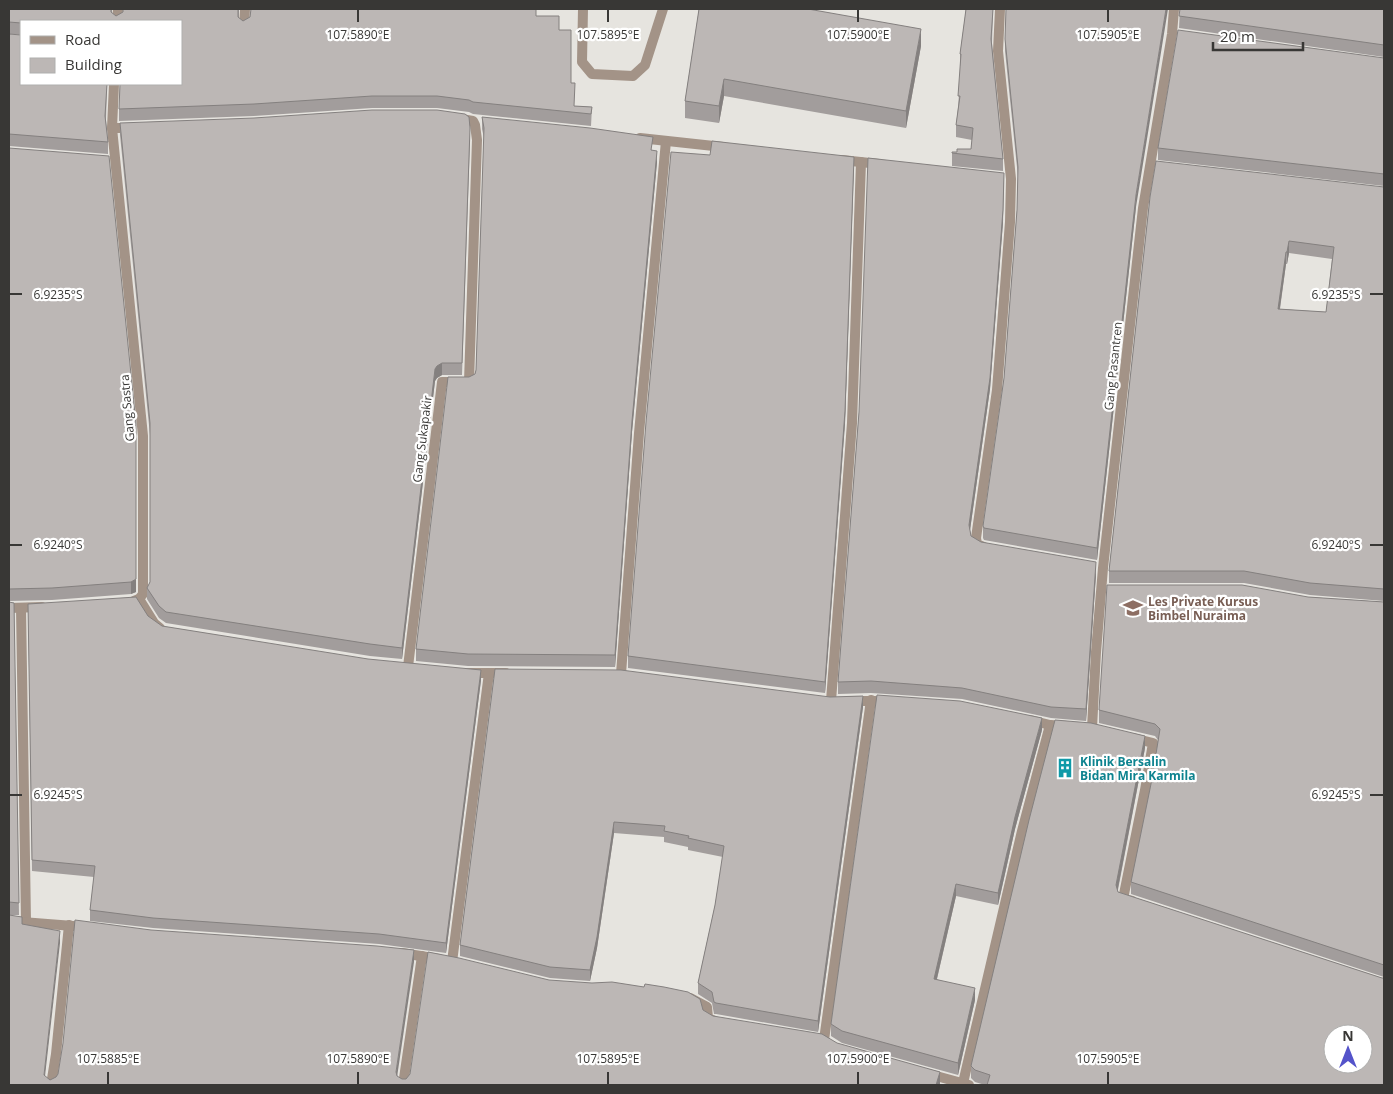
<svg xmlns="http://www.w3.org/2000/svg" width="1393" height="1094" font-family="'Open Sans',sans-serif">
<rect width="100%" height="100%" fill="#e6e4df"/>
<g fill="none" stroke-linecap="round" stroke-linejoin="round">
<path stroke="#a39387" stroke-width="10" d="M583 9 582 62 592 74 633 76 645 65 663 9"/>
<g stroke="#a39387" stroke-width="10">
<path d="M117 21 118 9"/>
<path d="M244 26 245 9"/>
<path d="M114 84 112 128 143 436V594L139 599 134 601"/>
<path d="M112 128H131"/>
<path d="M640 138 723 147"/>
<path d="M842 160 879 164"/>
<path d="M984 547 977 544 976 538 997 390 1010 222 1011 179 998 51 1000 9"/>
<path d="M139 599 154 623 160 628"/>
<path d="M9 608 42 607"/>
<path d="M21 608 26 922"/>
<path d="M408 667 442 382H469L477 140 475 125 473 121 455 118"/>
<path d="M468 673H506"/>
<path d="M621 674 639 433 666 141"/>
<path d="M831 701 852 423 861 162"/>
<path d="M849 701H890"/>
<path d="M1030 720 1050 725 1067 726"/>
<path d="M1092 728 1096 652 1103 568 1143 208 1172 34 1174 9"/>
<path d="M1132 901 1123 899 1145 790 1153 743 1133 738"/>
<path d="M9 921 86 927"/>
<path d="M402 953 439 959"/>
<path d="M452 962 489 673"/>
<path d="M690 998 707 1007 708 1018 715 1021"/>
<path d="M824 1040 871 700"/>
<path d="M929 1074 969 1085"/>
<path d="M963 1083 1022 831 1050 725"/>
<path d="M51 1085 56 1054 69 925"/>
<path d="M403 1085 422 956"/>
</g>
</g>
<g fill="#a29d9c" fill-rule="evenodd">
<path d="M9 9H112V13L116 16 239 9V18L243 21 250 17 251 9H536V16L559 30 571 83 574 106 592 107 591 126 473 114 469 112 437 108H372L254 116 119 121V109L181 84 21 21V35L11 34 21 84H107L106 120 108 142V154L9 146Z"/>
<path d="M699 9 921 46 906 128 724 96 719 123 685 118V101Z"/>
<path d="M966 9H993L992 43 1003 159V171L952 166V152H957L971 149 972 140 956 137V125L958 108 961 66H960V54Z"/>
<path d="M1180 9H1384V57L1179 28Z"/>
<path d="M1005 39 1136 207 1097 560 984 540 983 538V526L1004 378 1017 210 1018 177 1005 51Z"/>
<path d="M1384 58V186L1158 160V148Z"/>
<path d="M482 117 652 150 657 162 632 432 615 667 468 666 416 661V649L469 377 475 374 476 370 484 138 482 129Z"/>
<path d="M120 123 470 140 462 375H442L437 378 435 381 402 659 370 656 166 623 159 618 147 599V588L150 582V435L120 135Z"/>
<path d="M9 148 136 592 131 594 52 600 9 601Z"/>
<path d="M854 168 845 423 825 693 628 668V656Z"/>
<path d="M1384 187V601L1310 595 1244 583H1109V571L1150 197ZM1289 253 1332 259 1326 312 1280 309 1286 264H1287Z"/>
<path d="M1003 222 990 389 970 530 971 536 981 542 1096 574 1086 721 1051 718 962 699 871 693 838 694V682L859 412Z"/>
<path d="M1308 597 1384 602V977L1131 894V882L1152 779 1158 740 1155 736 1099 723V710Z"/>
<path d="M9 602 14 603 19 915H9Z"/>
<path d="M28 604 148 616 162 626 481 680 446 953 379 944 153 928 90 921V910L94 877 32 871Z"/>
<path d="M495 669 863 707 818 1032 716 1014H714L712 1003 698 994V983L715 905 723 857 688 850V847L664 842V837L614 833 597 948 590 981 550 978 460 956V945Z"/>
<path d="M1042 730 1015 829 998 905 956 896 937 979 975 1000 958 1075 842 1043 831 1036V1024Z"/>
<path d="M1145 748 1118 890V892L1382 978 1384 1085H985L975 1082 971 1078V1066Z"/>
</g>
<g fill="#84807f">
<path d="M1166 9H1168L1136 207 1097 560V548L1136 195Z"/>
<path d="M921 29V46L906 128V111Z"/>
<path d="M724 79V96L719 123V106Z"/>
<rect x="9" y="134" width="1" height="12"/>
<path d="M657 151V162L632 432 615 667V655L632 421Z"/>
<path d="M854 157 845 423 825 693V682Z"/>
<path d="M1004 173 1003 222 990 389 969 537V525Z"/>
<path d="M1289 241V253L1287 264V252Z"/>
<path d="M1286 252V264L1278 321V309Z"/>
<path d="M442 363V375L437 378 435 381 402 659V648L435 369 437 366Z"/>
<path d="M1096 562V574L1086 721V709Z"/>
<path d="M136 579V592L131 594V582Z"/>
<path d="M481 670V680L446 953V943Z"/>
<path d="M863 696V707L818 1032V1021Z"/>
<path d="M1042 718V730L1015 829 998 905V893L1015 817Z"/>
<path d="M1145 736V748L1116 898V885Z"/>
<path d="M614 822V833L597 948 590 981V970Z"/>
<path d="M956 884V896L934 991V979Z"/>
<path d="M60 931V943L44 1085V1075Z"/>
<path d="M414 950V962L396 1084V1072Z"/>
<path d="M975 988V1000L958 1075V1063Z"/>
<path d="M940 1072V1085H936Z"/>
</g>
<g fill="#bcb7b5" stroke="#84807f" fill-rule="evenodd">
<path d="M9 9H111V12L116 16 123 12V9H238V17L243 21 250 17 251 9H536V16H559V30H571V83H575L574 106 592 107 591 114 473 102 469 100 437 96H372L254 104 119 109 120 84H181V21H21V23L9 22Z"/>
<path d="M699 9H808L921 29 906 111 724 79 719 106 685 101Z"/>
<path d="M966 9H993L991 39 1003 159 952 153V152H957V149H971L973 128 956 125 960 96H958L961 54H960Z"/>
<path d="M1006 9H1166L1136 195 1097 548 984 528 983 526 1004 378 1017 210 1018 167 1005 39Z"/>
<path d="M1180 9H1384V45L1179 16Z"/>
<path d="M1178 30 1384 58V174L1158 148Z"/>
<path d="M9 34 21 35V84H107L105 116 108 142 9 134Z"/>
<path d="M372 110H437L465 114 469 117 470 128 462 363H442L437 366 435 369 402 648 370 644 166 612 159 606 147 588 150 582V423L120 123 254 118Z"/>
<path d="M482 117 590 128 653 137 651 150 657 151 632 421 615 655 468 654 416 649 448 377H469L475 374 476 370 484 128Z"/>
<path d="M712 141 854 157 845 411 825 682 628 656 646 422 671 152 710 155Z"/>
<path d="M9 148 109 156 136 424V579L131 582 52 588 9 589Z"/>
<path d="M868 158 1004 173 1003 210 990 378 969 525 971 536 981 542 1096 562 1086 709 1051 707 962 688 871 681 838 682 859 412Z"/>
<path d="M1156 161 1384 187V589L1310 583 1244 571H1109L1150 197ZM1289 241 1334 247 1326 312 1278 309 1286 252H1287Z"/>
<path d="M1107 585H1242L1308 597 1384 602V965L1131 882 1152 779 1160 729 1155 724 1099 710Z"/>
<path d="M136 597 148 616 162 626 368 659 481 670 446 943 379 934 153 918 90 910 95 866 32 860 28 604Z"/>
<path d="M9 602 14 603 19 903 9 902Z"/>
<path d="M495 669 621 670 830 697 863 696 818 1021 716 1003 714 1002 712 992 698 983 715 905 724 846 688 838 689 836 664 831 665 826 614 822 597 937 590 970 550 967 460 945Z"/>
<path d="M877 695 960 701 1042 718 1015 817 998 893 956 884 934 979 975 988 958 1063 842 1031 831 1024Z"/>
<path d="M1055 720 1091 723 1145 736 1116 885 1118 892 1382 978H1384V1085H987L990 1075 975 1070 971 1066 1029 820ZM1333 1034H1363V1064H1333Z"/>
<path d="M9 915 22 917V924L60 931 44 1075 50 1080 56 1077 58 1074 63 1043 75 920 151 930 377 946 414 950 396 1072 397 1076 402 1079H406L410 1074 428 952 459 958 549 980 592 983 612 982 644 987 645 984 664 987 688 992 700 999 703 1010 713 1016 822 1034 837 1043 940 1072 936 1085H9Z"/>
</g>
<path fill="none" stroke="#383735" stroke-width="2" d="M358 10V22M608 10V22M858 10V22M1108 10V22M10 294H22M1370 294H1383M10 545H22M1370 545H1383M10 795H22M1370 795H1383M108 1072V1084M358 1072V1084M608 1072V1084M858 1072V1084M1108 1072V1084"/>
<defs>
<symbol id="school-bare" viewBox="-9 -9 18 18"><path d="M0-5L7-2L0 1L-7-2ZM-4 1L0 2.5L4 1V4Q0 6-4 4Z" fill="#8d6e63" stroke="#fff" stroke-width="2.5" paint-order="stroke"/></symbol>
<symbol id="building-bare" viewBox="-9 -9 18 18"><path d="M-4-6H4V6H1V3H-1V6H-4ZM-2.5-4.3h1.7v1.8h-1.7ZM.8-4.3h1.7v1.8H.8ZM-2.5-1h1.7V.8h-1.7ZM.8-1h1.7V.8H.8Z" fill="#0f9aa8" stroke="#fff" stroke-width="2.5" paint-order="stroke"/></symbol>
</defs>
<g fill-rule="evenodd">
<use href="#school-bare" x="1119" y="594" width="28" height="28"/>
<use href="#building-bare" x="1051" y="754" width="28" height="28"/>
</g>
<g text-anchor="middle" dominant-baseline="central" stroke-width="4.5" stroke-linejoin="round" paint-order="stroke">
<g font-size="12" fill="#383735" stroke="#fff">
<text transform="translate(1113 366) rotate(-84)">Gang Pasantren</text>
<text transform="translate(127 408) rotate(-95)">Gang Sastra</text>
<text transform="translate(422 439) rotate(-83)">Gang Sukapakir</text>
</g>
<g font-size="12" font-weight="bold" fill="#785e54" stroke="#fff" text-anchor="start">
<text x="1148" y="601">Les Private Kursus<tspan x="1148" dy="14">Bimbel Nuraima</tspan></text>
</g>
<g font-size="12" font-weight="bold" fill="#0d838f" stroke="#fff" text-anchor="start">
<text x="1080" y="761">Klinik Bersalin<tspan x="1080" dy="14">Bidan Mira Karmila</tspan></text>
</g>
</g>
<g font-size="12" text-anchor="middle" fill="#383735" stroke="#fff" stroke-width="4.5" stroke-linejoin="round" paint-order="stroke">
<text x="358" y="39">107.5890°E</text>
<text x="608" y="39">107.5895°E</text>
<text x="858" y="39">107.5900°E</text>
<text x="1108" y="39">107.5905°E</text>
<text x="58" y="299">6.9235°S</text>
<text x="1336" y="299">6.9235°S</text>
<text x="58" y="549">6.9240°S</text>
<text x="1336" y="549">6.9240°S</text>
<text x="58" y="799">6.9245°S</text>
<text x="1336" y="799">6.9245°S</text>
<text x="108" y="1063">107.5885°E</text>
<text x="358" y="1063">107.5890°E</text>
<text x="608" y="1063">107.5895°E</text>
<text x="858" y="1063">107.5900°E</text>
<text x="1108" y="1063">107.5905°E</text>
</g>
<rect width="1393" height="1094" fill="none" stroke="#383735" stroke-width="20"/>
<rect x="20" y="20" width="162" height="65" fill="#ffffff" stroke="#afafae"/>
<rect x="30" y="36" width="25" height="8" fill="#a39387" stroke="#afafae"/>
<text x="65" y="45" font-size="15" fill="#383735">Road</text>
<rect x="30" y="58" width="25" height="15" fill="#bcb7b5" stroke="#afafae"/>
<text x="65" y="70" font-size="15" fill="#383735">Building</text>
<g transform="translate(1348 1049)"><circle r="24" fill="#ffffff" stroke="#afafae"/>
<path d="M0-4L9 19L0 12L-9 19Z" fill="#5453ca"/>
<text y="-8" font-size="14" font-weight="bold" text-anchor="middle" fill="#383735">N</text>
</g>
<path d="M1213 42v8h90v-8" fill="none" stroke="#383735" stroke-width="2.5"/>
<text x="1220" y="42" font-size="15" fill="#383735" stroke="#ffffff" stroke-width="4" paint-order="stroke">20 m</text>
</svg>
